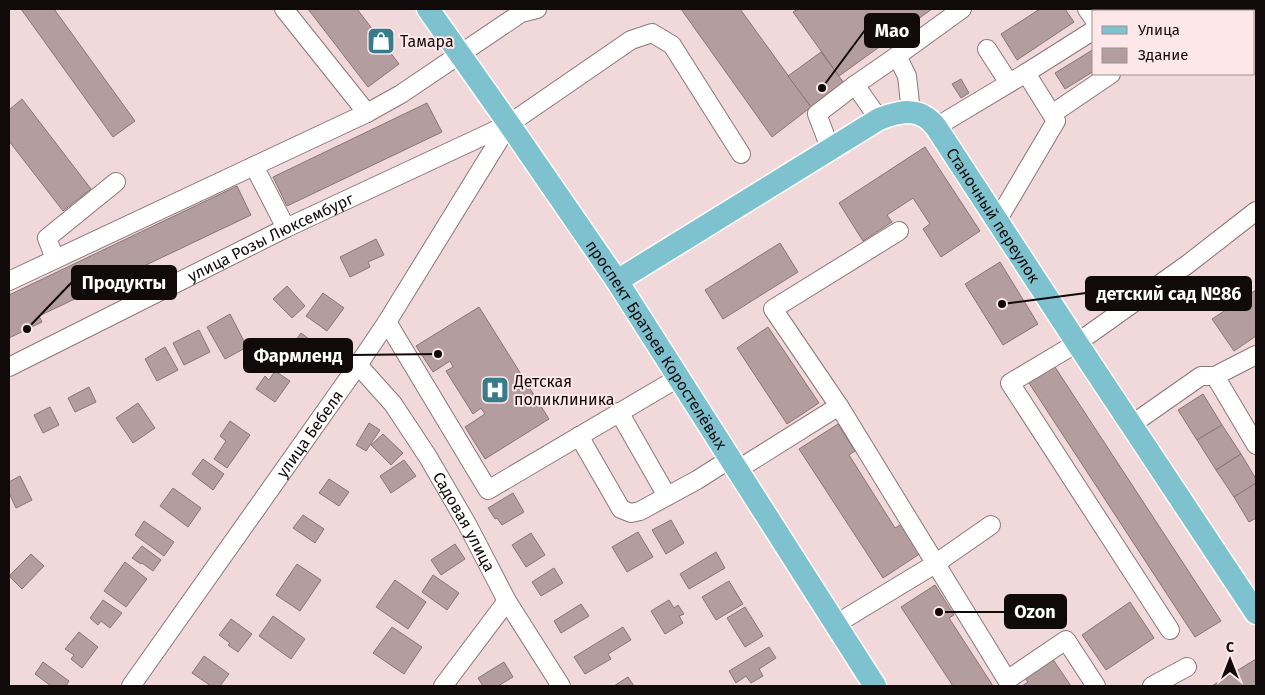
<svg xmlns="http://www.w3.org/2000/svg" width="1265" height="695" font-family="'Fira Sans',sans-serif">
<rect width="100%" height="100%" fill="#f1d9db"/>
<g fill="#b39d9f" stroke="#897476">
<path d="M21 9H54L135 121 113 137Z"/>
<path d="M308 9H357L399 64 368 87Z"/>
<path d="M681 9H740L811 107 772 137Z"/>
<path d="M798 9H932L839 76 793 12Z"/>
<path d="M1040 9H1065L1074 22 1017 60 1001 34Z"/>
<path d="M1094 49V71L1065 89 1055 73Z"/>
<path d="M821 52 844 83 811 107 788 76Z"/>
<path d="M961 79 969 93 961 98 952 84Z"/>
<path d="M22 99 91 189 63 211 9 141V110Z"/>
<path d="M427 103 442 132 287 206 273 177Z"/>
<path d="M925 147 980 231 941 257 923 229 930 224 913 198 887 215 892 222 863 241 839 203Z"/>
<path d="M237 186 251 215 39 316 42 322 9 338V295Z"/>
<path d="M376 239 384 255 368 262 370 267 350 277 340 257Z"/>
<path d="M780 243 798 272 723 319 705 290Z"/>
<path d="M1000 262 1038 324 1003 345 965 284Z"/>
<path d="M287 286 305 306 292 318 273 299Z"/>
<path d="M1256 290V336L1234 351 1212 319Z"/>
<path d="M323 293 344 308 327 331 306 316Z"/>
<path d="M479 307 549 419 485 459 465 427 485 414 481 408 473 414 446 371 453 367 450 361 433 372 416 346Z"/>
<path d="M230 314 247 347 225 359 207 327Z"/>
<path d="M768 327 819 403 787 424 737 348Z"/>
<path d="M199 330 210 352 184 365 173 343Z"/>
<path d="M301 333 317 345 306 360 290 348Z"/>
<path d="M165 347 178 370 157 381 145 359Z"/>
<path d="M1053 364 1221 621 1195 637 1027 380Z"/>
<path d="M275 371 290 381 275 402 256 389 265 376 269 380Z"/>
<path d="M89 387 96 402 75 412 68 398Z"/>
<path d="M1203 394 1222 425 1197 440 1178 410Z"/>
<path d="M138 403 155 428 133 443 116 418Z"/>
<path d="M50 407 59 425 43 433 34 415Z"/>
<path d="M230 421 250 435 227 468 214 459 226 441 220 436Z"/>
<path d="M369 423 380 430 366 451 356 445Z"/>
<path d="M838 424 855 451 849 455 895 528 902 524 921 553 883 578 799 449Z"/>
<path d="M1222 425 1241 454 1216 470 1197 440Z"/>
<path d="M383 434 403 453 391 465 371 445Z"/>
<path d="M1241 454 1256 479V483L1234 497 1216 470Z"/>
<path d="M203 459 224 474 213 490 192 474Z"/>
<path d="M404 460 416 476 391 493 380 476Z"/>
<path d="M20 476 32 500 16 508 9 493V482Z"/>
<path d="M329 479 349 492 339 506 319 493Z"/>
<path d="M1256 483V518L1249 522 1234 497Z"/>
<path d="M173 488 201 508 188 527 160 506Z"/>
<path d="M513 493 524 512 502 525 497 518 495 519 488 508Z"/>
<path d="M303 515 324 529 315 543 293 528Z"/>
<path d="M671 520 684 543 666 554 652 530Z"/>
<path d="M144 521 174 542 164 556 135 535Z"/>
<path d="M638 532 653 557 627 572 612 547Z"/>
<path d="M531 533 545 555 526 567 512 545Z"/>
<path d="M455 544 465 559 441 575 431 560Z"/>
<path d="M142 546 161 560 153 571 142 563 141 564 132 558Z"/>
<path d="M716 552 725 568 689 589 680 574Z"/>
<path d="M31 554 44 566 22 589 9 576Z"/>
<path d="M125 562 147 579 126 607 104 591Z"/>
<path d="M297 564 321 580 300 611 276 595Z"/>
<path d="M554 568 563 583 541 596 532 582Z"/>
<path d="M433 575 459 593 447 610 422 592Z"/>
<path d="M395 580 426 602 408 629 376 607Z"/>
<path d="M729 581 743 604 716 620 702 597Z"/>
<path d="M935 585 954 615 949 618 993 686H953L901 607Z"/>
<path d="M103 600 122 613 110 628 101 621 98 625 90 618Z"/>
<path d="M669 600 674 608 678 605 684 614 679 616 683 623 665 634 651 611Z"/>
<path d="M1130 602 1154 638 1106 670 1082 635Z"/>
<path d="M581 604 589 616 561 633 554 621Z"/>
<path d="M745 607 763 636 745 647 727 618Z"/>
<path d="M273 616 305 639 291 659 259 636Z"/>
<path d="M231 619 252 634 238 652 228 645 230 643 219 635Z"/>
<path d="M392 627 422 647 404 674 373 653Z"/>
<path d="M623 627 631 640 608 654 611 659 585 674 574 657Z"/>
<path d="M79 632 98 647 82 668 71 659 74 655 65 649Z"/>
<path d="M769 647 776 658 759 669 763 676 751 683 746 676 736 683 729 671Z"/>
<path d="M204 656 229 674 220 686H211L192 673Z"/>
<path d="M1052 658 1071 686H1022L1028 682 1024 677Z"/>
<path d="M1256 659V686H1212Z"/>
<path d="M43 662 69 681 66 686H51L35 674Z"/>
<path d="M504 662 513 677 498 686H483L478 678Z"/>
<path d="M628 677 634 686H614Z"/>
</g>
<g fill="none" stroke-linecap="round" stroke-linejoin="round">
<defs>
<g id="minor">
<path d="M284 9 367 113"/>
<path d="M1087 9 1094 19"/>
<path d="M987 49 1009 83"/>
<path d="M1026 73 1094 30"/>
<path d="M855 85 897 56"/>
<path d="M911 112 907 76 897 56 962 9"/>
<path d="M1052 114 1111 74"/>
<path d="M936 127 1026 73 1056 121 997 221"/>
<path d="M830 148 817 114 855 85 879 119"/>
<path d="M286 228 254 166 367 113 401 94 521 13 537 9"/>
<path d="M899 231 773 309 839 406 1007 680 1066 640 1096 686"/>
<path d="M55 259 47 238 116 182"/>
<path d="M9 281 254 166"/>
<path d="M387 322 488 490 678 378"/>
<path id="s1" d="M358 365 393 404 428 457 467 524 507 601 561 686"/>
<path id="s2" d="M9 367 286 228 509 124 631 40 652 33 672 45 741 154"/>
<path d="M1215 376 1256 445"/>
<path d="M619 412 667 496"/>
<path d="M1131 425 1201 376H1215L1256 355"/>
<path d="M579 436 621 509 631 513 640 511 697 480 730 459"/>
<path d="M737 470 839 406"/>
<path d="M836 624 935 564 991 525"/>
<path d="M1170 630 1010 383 1077 343 1188 264 1256 211"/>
<path id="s3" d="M131 686 358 365 387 322 509 124"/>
<path d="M443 686 507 601"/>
<path d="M1152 686 1187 667"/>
</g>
<g id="major">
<path id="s4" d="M428 9 509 124 617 281 875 686"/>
<path id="s5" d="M617 281 879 119C900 111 920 106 936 127L1077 343 1256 613"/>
</g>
</defs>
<use href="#minor" stroke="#8b7678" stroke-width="20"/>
<use href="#major" stroke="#fff" stroke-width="25"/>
<use href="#minor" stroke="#fff" stroke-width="18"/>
<use href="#major" stroke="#7dc2ce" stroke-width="22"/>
</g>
<defs>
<symbol id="shop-square" viewBox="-11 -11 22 22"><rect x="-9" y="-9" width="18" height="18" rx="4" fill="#377c8a" stroke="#fee7e8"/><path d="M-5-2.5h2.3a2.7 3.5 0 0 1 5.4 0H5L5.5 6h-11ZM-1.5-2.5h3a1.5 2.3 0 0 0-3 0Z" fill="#fff"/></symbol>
<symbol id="hospital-square" viewBox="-11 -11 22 22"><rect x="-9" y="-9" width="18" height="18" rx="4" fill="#377c8a" stroke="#fee7e8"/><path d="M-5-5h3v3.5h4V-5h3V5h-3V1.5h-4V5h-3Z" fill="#fff"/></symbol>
</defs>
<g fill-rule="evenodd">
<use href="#shop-square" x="365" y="25" width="32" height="32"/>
<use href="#hospital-square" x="479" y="374" width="32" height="32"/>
</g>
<g text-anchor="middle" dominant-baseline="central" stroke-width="4" stroke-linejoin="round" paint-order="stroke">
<g font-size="16" fill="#110a0b" stroke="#fee7e8" text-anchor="start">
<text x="400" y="41">Тамара</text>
<text x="514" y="381">Детская<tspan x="514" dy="18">поликлиника</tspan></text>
</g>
<g font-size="16" fill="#110a0b" stroke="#fee7e8">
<text stroke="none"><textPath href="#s5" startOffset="476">Станочный переулок</textPath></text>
<text stroke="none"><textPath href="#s2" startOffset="292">улица Розы Люксембург</textPath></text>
<text stroke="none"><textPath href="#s4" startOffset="406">проспект Братьев Коростелёвых</textPath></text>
<text stroke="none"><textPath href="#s3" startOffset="309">улица Бебеля</textPath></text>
<text stroke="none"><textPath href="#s1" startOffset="190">Садовая улица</textPath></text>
</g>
</g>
<path fill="none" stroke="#110a0b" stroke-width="2" d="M822 88L865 30M27 329L72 282M1002 304L1086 293M438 354L352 355M939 612L1005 612"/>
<g fill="#110a0b" stroke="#fee7e8" stroke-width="2">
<circle cx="822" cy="88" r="5"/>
<circle cx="27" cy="329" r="5"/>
<circle cx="1002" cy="304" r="5"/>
<circle cx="438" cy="354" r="5"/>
<circle cx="939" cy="612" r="5"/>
</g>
<g fill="#110a0b" stroke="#110a0b" stroke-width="2">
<rect x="865" y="14" width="54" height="33" rx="5"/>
<rect x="72" y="266" width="104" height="33" rx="5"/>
<rect x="1086" y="277" width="165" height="33" rx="5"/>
<rect x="244" y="339" width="108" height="33" rx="5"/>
<rect x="1005" y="595" width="61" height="33" rx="5"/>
</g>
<g font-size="18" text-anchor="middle" font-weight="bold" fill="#fff">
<text x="892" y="37">Мао</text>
<text x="124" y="289">Продукты</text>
<text x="1169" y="300">детский сад №86</text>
<text x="298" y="362">Фармленд</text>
<text x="1035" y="618">Ozon</text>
</g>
<rect width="1265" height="695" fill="none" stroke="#110a0b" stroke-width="20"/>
<rect x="1092" y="10" width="162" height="65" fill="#fee7e8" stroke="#9f8f90"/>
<rect x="1102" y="26" width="25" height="8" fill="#7dc2ce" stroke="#9f8f90"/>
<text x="1138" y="35" font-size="15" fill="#110a0b">Улица</text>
<rect x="1102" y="48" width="25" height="15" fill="#b39d9f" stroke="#9f8f90"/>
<text x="1138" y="60" font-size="15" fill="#110a0b">Здание</text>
<g transform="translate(1230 660)" stroke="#fee7e8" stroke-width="4" paint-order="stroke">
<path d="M0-4L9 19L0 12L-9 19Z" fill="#110a0b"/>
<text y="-8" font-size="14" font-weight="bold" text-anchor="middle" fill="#110a0b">С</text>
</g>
</svg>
